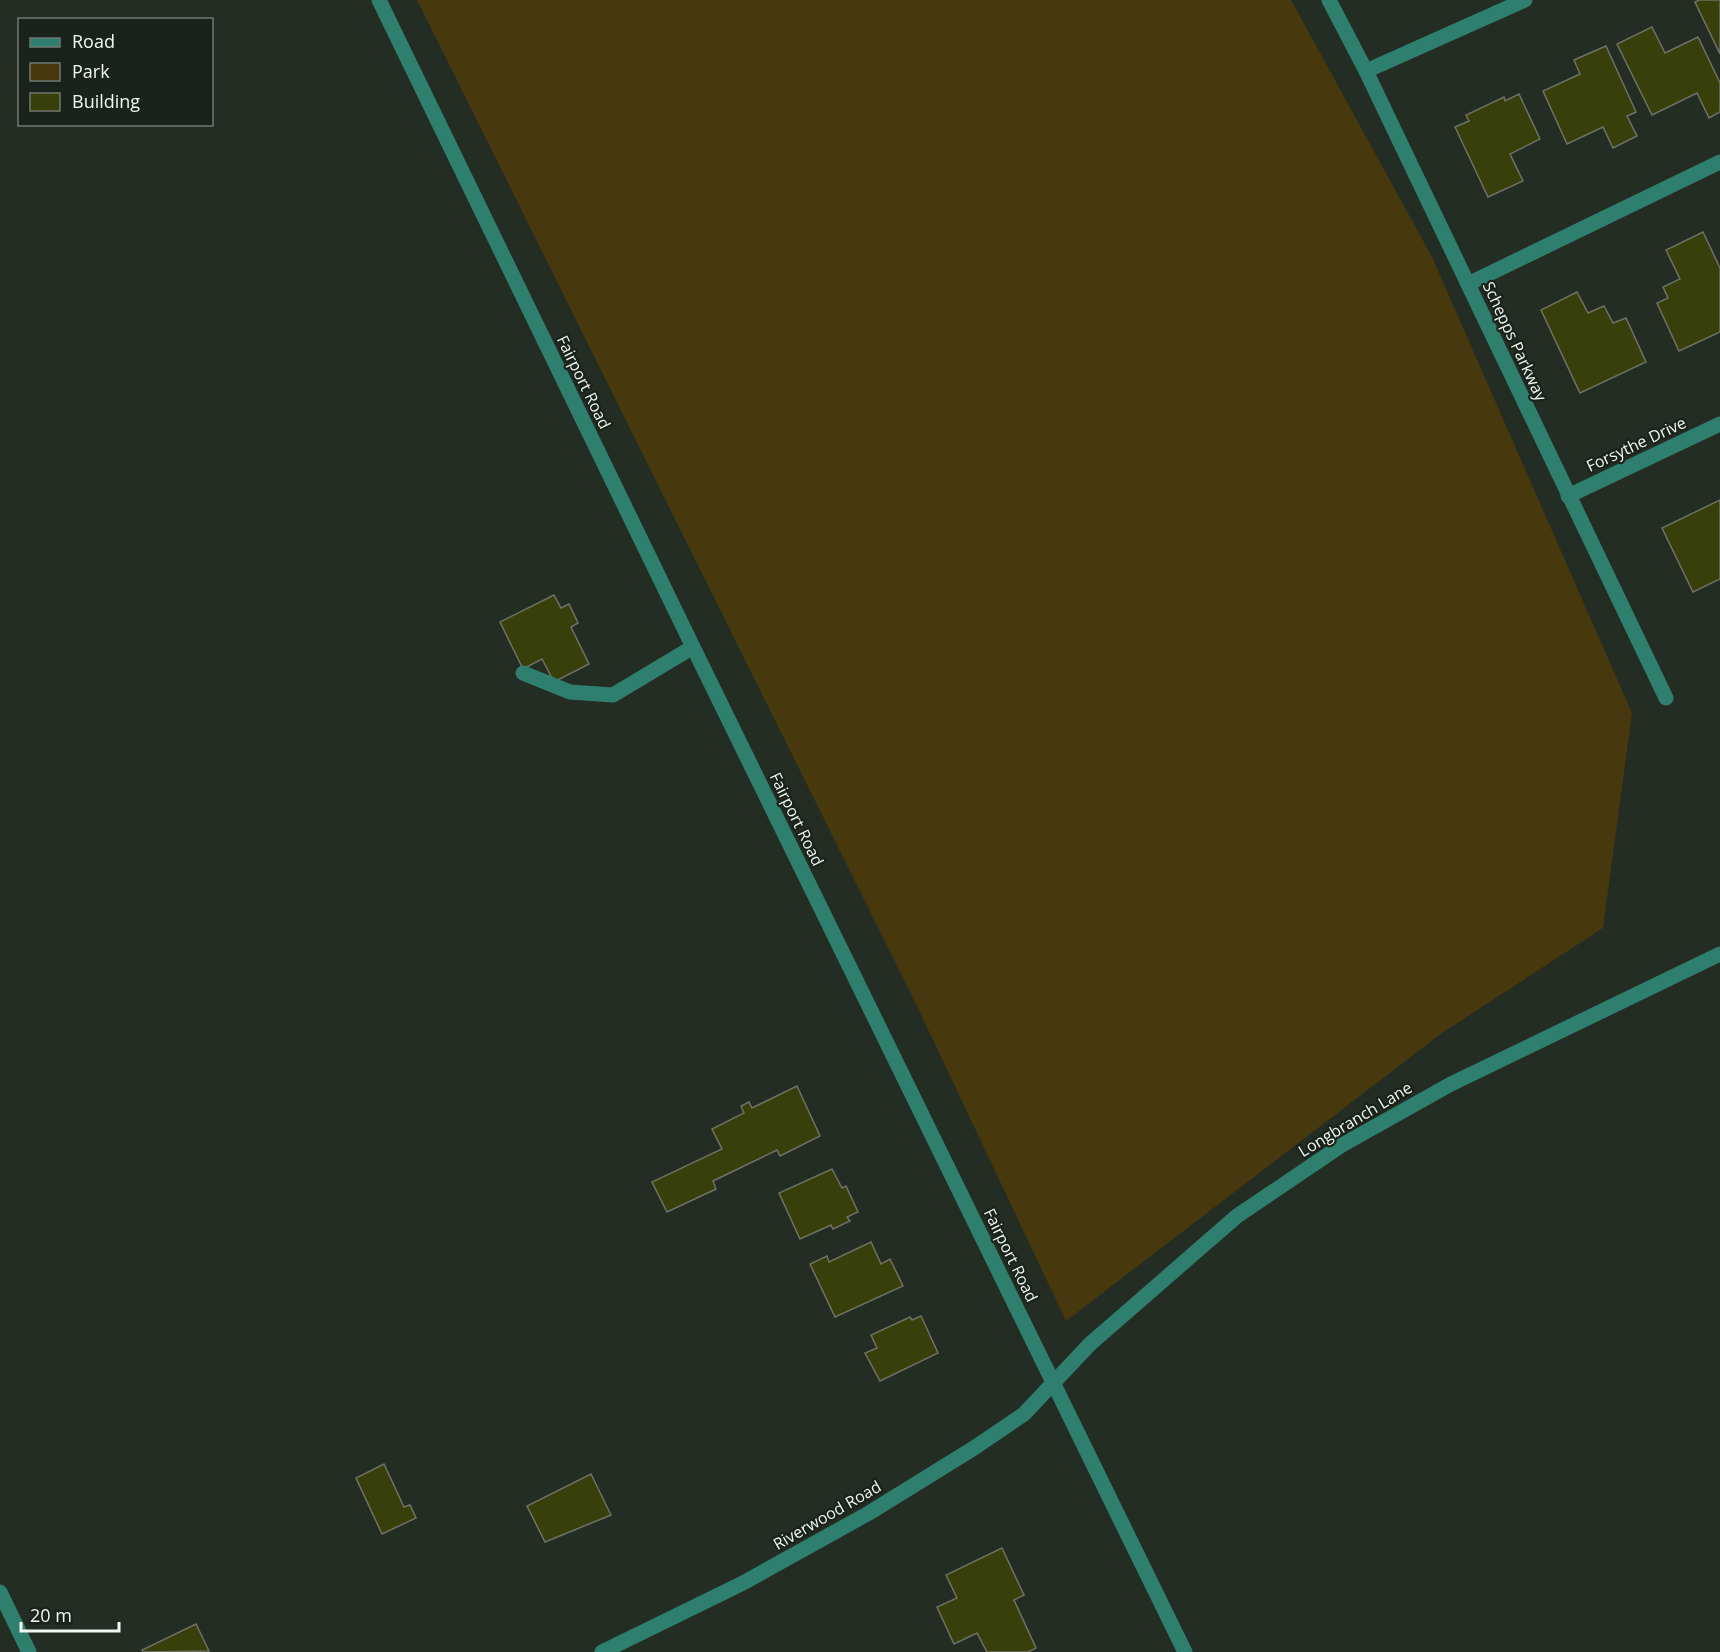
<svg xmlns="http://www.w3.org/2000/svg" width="1720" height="1652" font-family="'Open Sans',sans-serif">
<rect width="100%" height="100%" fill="#242d24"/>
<path fill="#47380e" d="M417 0H1291L1432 257 1632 713 1603 928 1442 1033 1066 1321 915 1002Z"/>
<g fill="#373f0b" stroke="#6f7265" stroke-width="1.5">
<path d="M1699 0H1720V54L1695 2Z"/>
<path d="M1652 27 1665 53 1698 37 1720 83V112L1709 118 1697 93 1652 115 1617 44Z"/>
<path d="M1606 46 1636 112 1627 116 1637 136 1613 148 1603 127 1567 144 1543 91 1580 74 1574 60Z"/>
<path d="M1519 94 1540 139 1510 154 1523 181 1488 197 1455 127 1469 121 1466 115 1504 97 1505 101Z"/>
<path d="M1703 232 1720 268V332L1679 351 1657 303 1668 298 1663 287 1680 279 1666 250Z"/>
<path d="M1577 292 1588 313 1604 306 1613 323 1626 318 1646 362 1580 393 1541 310Z"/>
<path d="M1720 500V579L1693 592 1662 528Z"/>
<path d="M554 595 561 608 569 604 578 623 571 627 589 664 554 682 542 659 523 669 500 622Z"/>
<path d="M797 1086 820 1136 780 1156 777 1150 713 1181 716 1189 667 1212 652 1182 722 1149 712 1129 744 1113 741 1106 749 1102 752 1108Z"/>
<path d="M832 1169 842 1188 846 1186 858 1212 847 1217 850 1221 833 1229 831 1225 800 1239 779 1193Z"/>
<path d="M871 1242 881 1264 890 1259 903 1286 835 1317 810 1264 827 1256 829 1262Z"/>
<path d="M921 1316 938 1353 880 1381 865 1353 877 1348 871 1335 910 1317 912 1320Z"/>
<path d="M384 1464 404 1507 410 1505 416 1518 382 1534 356 1478Z"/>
<path d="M591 1474 611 1515 545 1542 527 1506Z"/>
<path d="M1002 1548 1024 1595 1014 1600 1036 1648 1028 1652H987L977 1633 954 1644 937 1607 957 1598 946 1575Z"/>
<path d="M196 1624 209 1651 143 1652 142 1650Z"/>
</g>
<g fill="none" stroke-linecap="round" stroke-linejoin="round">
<g stroke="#2f7f6e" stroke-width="15">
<path d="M379 0 693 647 1185 1652"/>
<path d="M1329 0 1366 71 1666 698"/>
<path d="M1366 71 1525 0"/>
<path d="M1468 284 1720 162"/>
<path d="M1568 496 1720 424"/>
<path d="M523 673 570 692 613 695 693 647"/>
<path d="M0 1592 29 1652"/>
<path d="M602 1652 743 1583 869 1513 974 1448 1024 1414 1090 1344 1237 1216 1342 1145 1451 1084 1720 954"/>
</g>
</g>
<g text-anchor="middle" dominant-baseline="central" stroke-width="4.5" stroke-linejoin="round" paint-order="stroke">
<g font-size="16" fill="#f1f7f1" stroke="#1a231b">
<text transform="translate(1515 341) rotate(65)">Schepps Parkway</text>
<text transform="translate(584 382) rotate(64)">Fairport Road</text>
<text transform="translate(1636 444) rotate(-25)">Forsythe Drive</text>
<text transform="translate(797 819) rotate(64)">Fairport Road</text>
<text transform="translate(1355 1119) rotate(-31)">Longbranch Lane</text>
<text transform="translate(1011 1255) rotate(64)">Fairport Road</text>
<text transform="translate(827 1515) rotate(-30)">Riverwood Road</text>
</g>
</g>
<rect x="18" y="18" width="195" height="108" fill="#1a231b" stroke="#707871" stroke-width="1.5"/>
<rect x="30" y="38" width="30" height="9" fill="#2f7f6e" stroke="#707871" stroke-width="1.5"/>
<text x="72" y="48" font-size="18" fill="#f1f7f1">Road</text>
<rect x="30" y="63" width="30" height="18" fill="#47380e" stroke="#707871" stroke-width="1.5"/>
<text x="72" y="78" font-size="18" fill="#f1f7f1">Park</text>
<rect x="30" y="93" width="30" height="18" fill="#373f0b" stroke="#707871" stroke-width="1.5"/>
<text x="72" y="108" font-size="18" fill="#f1f7f1">Building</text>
<path d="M21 1622v9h98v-9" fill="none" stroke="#f1f7f1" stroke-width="3"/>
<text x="30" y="1622" font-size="18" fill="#f1f7f1" stroke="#1a231b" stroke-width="4.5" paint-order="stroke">20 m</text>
</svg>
